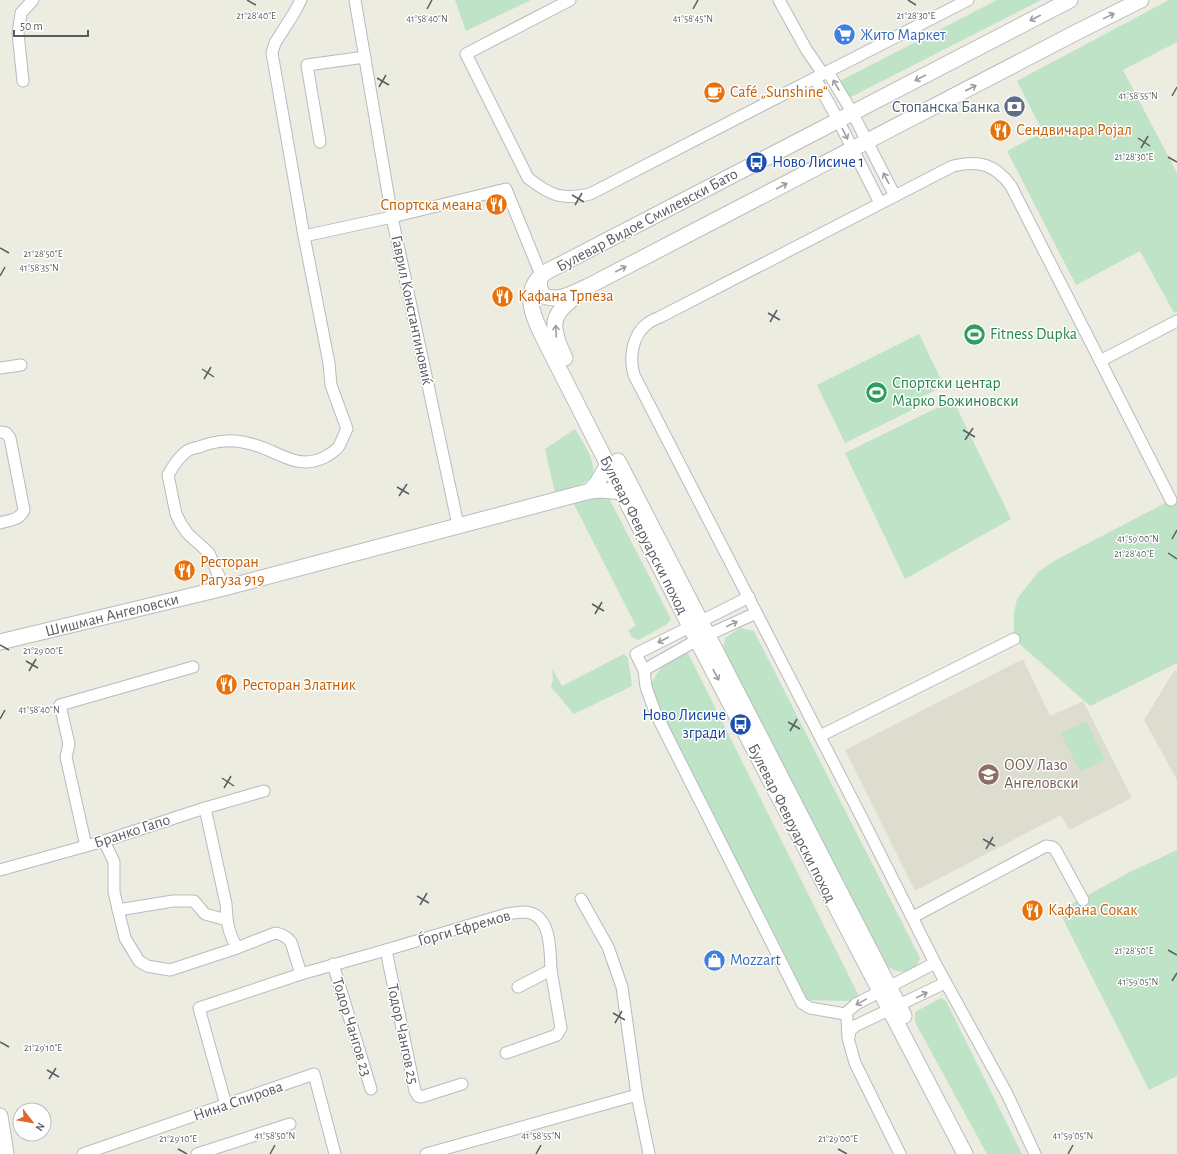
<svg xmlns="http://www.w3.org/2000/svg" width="1177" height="1154" font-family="'Alegreya Sans',sans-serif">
<rect width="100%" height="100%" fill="#ecece1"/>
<g fill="#dcdccf">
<path d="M1023 659 1050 716 1083 701 1132 798 1069 830 1061 815 915 891 845 750Z"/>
<path d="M1177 670V780L1144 720 1174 671Z"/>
</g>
<g fill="#bee3c6">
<path d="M455 0H531L466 31Z"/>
<path d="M997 0H1041L849 98 840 81Z"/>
<path d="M1169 0H1177V42L1123 70 1177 173V311L1174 313 1140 251 1076 285 1007 151 1043 132 1017 81Z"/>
<path d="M919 334 944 386 919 398 922 405 845 443 817 385Z"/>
<path d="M953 400 1011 519 905 579 845 453Z"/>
<path d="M575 429C582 441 601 467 590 478 584 485 564 490 555 493L545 449Z"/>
<path d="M600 496 609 498 671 619 666 625 638 640 632 637 628 630 636 626 577 510 573 503Z"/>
<path d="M1177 499V663L1090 706 1014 639V613L1017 599 1038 572 1054 561 1171 500Z"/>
<path d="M740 628 754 631 920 958 915 969C900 975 895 971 883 963L723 650 725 638Z"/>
<path d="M681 652 688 653 859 996 853 1001 801 1000 651 693 652 682 665 661Z"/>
<path d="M624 654 628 658 632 686 574 714 551 687 553 679 552 668 562 686Z"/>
<path d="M1086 721 1105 760 1080 772 1061 733Z"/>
<path d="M1177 850V1076L1149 1090 1059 911 1130 872Z"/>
<path d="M941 998 946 1001 1022 1154H987L915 1022V1012Z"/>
</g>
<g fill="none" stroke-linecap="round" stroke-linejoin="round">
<defs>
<g id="street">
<path d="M355 0 392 217 458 525"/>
<path d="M570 0 466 54 528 178C551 196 562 200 590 194L823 74 806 49 779 0"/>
<path d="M828 72 852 112 895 196"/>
<path d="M823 74 968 0"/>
<path d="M815 78 838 120 880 203"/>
<path d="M23 81 18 33 21 13 33 0"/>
<path d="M320 142 307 65 365 57"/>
<path d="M304 236 392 217 506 189 541 275"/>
<path d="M1100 361 1177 321"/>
<path d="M0 368 21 365"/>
<path d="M0 432 6 433 10 438 24 510C20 520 10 520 0 523"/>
<path d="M224 588 209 553 188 534 181 524 176 514 168 475C173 466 179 457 187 451 190 449 195 448 199 447 220 439 236 439 258 446 282 454 299 470 325 457 330 454 336 451 339 446 342 441 344 434 347 429L331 385 329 363 304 236 272 53 275 43 294 13 301 0"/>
<path d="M749 597 636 654 644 670 646 687 655 712 802 1003 810 1008 845 1014 847 1018 848 1038 855 1063 900 1154"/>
<path d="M644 670 697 640 756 613"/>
<path d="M820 736 1014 639"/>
<path d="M205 808 226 904C227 924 228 931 237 948"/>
<path d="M104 841 114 862V892L125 938 139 961 147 966 170 970 237 948 275 933C282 934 287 937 291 942L301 974"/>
<path d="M86 846 66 757 69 744 60 705 193 667"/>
<path d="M0 870 104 841 205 808 264 791"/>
<path d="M581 899 608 947 622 987 637 1095 649 1154"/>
<path d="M118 910 173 901H194L205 914 227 920"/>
<path d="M913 917 1046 846 1052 847 1055 849 1083 900"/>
<path d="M386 950 415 1091 418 1096 421 1097 462 1084"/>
<path d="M333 964 371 1089"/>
<path d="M845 1014 856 1004 935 963"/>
<path d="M849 1037 850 1031 855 1026 945 983"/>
<path d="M506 1053 557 1035 561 1028 551 970"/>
<path d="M226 1105 199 1008 301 974 386 950 507 914C513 913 519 912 525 912 552 914 550 951 551 970L518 987"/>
<path d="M83 1154 314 1074 335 1154"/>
<path d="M197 1154 290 1124"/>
<path d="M426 1154 637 1095"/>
<path d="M1035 1154 1007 1094 935 963 865 824 634 375C629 358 632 335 648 323 652 320 658 318 662 316L953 166C979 160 995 164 1011 186L1171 500"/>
</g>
<g id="secondary">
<path d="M541 275 539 285 542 295C558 303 572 293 587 287L1077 32 1141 0"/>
<path d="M565 358C545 317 555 313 587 287"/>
<path d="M618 461 904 1016"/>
<path d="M590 491 597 483 608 464"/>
<path d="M0 642 224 588 590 491 602 490 622 492"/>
<path d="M0 1116 6 1154"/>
<path d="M965 1154 697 640 548 347C536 322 516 290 548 271L1070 0"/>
</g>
</defs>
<use href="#street" stroke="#b9bac0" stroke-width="13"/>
<use href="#secondary" stroke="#babbc2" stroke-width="17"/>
<use href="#street" stroke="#fff" stroke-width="11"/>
<use href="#secondary" stroke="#fff" stroke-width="15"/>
</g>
<defs><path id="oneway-shaft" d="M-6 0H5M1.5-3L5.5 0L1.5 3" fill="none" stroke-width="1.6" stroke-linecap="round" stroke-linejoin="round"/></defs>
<g stroke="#9c9da1">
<use href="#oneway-shaft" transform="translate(1109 16) rotate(-26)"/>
<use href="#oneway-shaft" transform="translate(1035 18) rotate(153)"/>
<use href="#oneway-shaft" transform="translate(920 78) rotate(153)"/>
<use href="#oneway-shaft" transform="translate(836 85) rotate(-120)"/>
<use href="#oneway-shaft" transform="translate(971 88) rotate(-27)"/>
<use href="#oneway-shaft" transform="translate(845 134) rotate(63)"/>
<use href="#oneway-shaft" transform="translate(886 178) rotate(-117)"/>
<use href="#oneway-shaft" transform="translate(782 186) rotate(-28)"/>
<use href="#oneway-shaft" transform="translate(621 269) rotate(-27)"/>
<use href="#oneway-shaft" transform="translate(556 331) rotate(-93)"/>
<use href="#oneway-shaft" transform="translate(732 624) rotate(-25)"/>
<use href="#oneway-shaft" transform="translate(663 640) rotate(153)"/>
<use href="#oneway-shaft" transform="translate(716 675) rotate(62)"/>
<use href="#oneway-shaft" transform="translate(922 995) rotate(-26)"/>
<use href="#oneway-shaft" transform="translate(861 1002) rotate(151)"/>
</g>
<path fill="none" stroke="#5a5c62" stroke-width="1.5" d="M247 0 256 5M908 0 916 5M427 9 432 0M693 9 698 0M377 78 389 85M379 87 386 75M1172 96 1177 87M1138 138 1150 146M1141 148 1148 136M1168 157 1177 162M572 195 584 202M575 205 582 193M0 248 9 253M0 276 5 267M768 313 780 320M770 322 777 310M202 369 214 377M204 379 211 367M963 430 975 437M965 440 973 428M397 487 409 494M399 496 407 484M1172 539 1177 530M1168 553 1177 559M592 604 604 611M595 614 602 602M0 645 9 650M26 661 38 668M29 671 36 659M0 719 5 710M788 722 800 729M790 731 797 719M222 778 234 786M224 788 231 776M983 839 995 846M986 849 993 837M417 896 429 903M420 905 427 893M1168 950 1177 955M1172 981 1177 973M613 1013 625 1020M615 1023 622 1011M0 1042 9 1047M47 1070 59 1077M49 1079 56 1068M178 1149 187 1154M838 1149 847 1154M270 1154 275 1145M536 1154 541 1145M1068 1154 1073 1145"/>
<defs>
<symbol id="supermarket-disc" viewBox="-11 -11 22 22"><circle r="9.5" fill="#3f7fe0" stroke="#fff"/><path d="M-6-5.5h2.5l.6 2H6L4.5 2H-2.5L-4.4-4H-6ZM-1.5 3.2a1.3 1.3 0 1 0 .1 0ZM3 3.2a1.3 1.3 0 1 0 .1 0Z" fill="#fff"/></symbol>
<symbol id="cafe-disc" viewBox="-11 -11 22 22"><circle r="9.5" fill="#e8710a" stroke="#fff"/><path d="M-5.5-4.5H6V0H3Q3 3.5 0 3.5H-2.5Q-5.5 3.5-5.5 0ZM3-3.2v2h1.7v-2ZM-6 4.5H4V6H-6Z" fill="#fff"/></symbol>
<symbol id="bank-disc" viewBox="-11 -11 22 22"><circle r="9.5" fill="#5c6f8a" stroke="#fff"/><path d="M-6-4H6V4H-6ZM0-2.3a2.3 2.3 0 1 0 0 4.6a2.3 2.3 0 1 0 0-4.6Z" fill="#fff"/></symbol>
<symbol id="restaurant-disc" viewBox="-11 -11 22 22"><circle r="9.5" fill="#e8710a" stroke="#fff"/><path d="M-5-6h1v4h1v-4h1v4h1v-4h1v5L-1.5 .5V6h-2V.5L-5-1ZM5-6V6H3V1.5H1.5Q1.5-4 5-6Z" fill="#fff"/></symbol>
<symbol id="bus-disc" viewBox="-11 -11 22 22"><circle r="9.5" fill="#1a4fb4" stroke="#fff"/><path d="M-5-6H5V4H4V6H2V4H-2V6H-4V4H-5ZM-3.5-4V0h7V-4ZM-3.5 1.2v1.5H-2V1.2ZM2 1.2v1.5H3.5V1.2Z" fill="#fff"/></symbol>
<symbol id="stadium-disc" viewBox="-11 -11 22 22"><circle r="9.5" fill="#2e9e5b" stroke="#fff"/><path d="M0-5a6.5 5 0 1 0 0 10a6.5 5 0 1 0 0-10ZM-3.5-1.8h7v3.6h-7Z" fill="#fff"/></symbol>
<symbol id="school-disc" viewBox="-11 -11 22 22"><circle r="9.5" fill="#8d6e63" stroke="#fff"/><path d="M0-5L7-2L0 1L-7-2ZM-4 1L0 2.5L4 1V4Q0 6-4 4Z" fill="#fff"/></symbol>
<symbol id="shop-disc" viewBox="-11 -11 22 22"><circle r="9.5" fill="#3f7fe0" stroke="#fff"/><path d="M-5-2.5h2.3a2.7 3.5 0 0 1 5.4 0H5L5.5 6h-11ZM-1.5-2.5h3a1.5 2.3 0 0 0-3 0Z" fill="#fff"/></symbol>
</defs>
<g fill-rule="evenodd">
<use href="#supermarket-disc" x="832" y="22" width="25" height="25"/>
<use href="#cafe-disc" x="702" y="80" width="25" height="25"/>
<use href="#bank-disc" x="1002" y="94" width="25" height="25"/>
<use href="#restaurant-disc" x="988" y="118" width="25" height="25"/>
<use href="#bus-disc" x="744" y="150" width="25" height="25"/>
<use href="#restaurant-disc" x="484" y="192" width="25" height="25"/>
<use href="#restaurant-disc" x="490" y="284" width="25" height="25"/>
<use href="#stadium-disc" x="962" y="322" width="25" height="25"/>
<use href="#stadium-disc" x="864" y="380" width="25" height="25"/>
<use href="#restaurant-disc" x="172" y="558" width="25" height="25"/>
<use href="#restaurant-disc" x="214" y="672" width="25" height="25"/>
<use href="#bus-disc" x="728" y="712" width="25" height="25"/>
<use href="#school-disc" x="976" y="762" width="25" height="25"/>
<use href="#restaurant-disc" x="1020" y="898" width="25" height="25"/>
<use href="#shop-disc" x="702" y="948" width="25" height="25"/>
</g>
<g text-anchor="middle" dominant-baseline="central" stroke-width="3" stroke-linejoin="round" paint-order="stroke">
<g font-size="16" fill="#366cbe" stroke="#fff" text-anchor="start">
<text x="860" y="35">Жито Маркет</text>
<text x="730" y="960">Mozzart</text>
</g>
<g font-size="16" fill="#c56008" stroke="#fff" text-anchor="start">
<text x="730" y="92">Café „Sunshine“</text>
<text x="1016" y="130">Сендвичара Ројал</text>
<text x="482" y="205" text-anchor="end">Спортска меана</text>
<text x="518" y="296">Кафана Трпеза</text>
<text x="200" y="562">Ресторан<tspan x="200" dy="18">Рагуза 919</tspan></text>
<text x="242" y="685">Ресторан Златник</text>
<text x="1048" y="910">Кафана Сокак</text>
</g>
<g font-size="16" fill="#4e5e75" stroke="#fff" text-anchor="end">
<text x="1000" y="107">Стопанска Банка</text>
</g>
<g font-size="16" fill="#164399" stroke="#fff" text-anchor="start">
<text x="772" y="162">Ново Лисиче 1</text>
<text x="726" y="715" text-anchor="end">Ново Лисиче<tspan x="726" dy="18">згради</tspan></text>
</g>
<g font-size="16" fill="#5a5c62" stroke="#fff">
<text transform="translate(647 220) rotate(-28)">Булевар Видое Смилевски Бато</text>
<text transform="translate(412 310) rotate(78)">Гаврил Константиновиќ</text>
<text transform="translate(644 535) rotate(63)">Булевар Февруарски поход</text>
<text transform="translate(112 615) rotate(-14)">Шишман Ангеловски</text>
<text transform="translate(792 823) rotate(63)">Булевар Февруарски поход</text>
<text transform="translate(132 831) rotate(-18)">Бранко Гапо</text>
<text transform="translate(464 928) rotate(-16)">Ѓорги Ефремов</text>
<text transform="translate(352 1027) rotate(73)">Тодор Чангов 23</text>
<text transform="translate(403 1034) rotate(78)">Тодор Чангов 25</text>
<text transform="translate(238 1101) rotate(-19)">Нина Спирова</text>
</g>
<g font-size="16" fill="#27864d" stroke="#fff" text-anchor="start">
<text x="990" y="334">Fitness Dupka</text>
<text x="892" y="383">Спортски центар<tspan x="892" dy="18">Марко Божиновски</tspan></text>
</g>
<g font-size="16" fill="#785e54" stroke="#fff" text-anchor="start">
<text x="1004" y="765">ООУ Лазо<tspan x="1004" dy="18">Ангеловски</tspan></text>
</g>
</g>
<g font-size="10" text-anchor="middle" fill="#5a5c62" stroke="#fff" stroke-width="3" stroke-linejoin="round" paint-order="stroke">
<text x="256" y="19">21°28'40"E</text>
<text x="916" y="19">21°28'30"E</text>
<text x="427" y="22">41°58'40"N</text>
<text x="693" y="22">41°58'45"N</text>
<text x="1138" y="99">41°58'55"N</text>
<text x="1134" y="160">21°28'30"E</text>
<text x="43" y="257">21°28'50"E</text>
<text x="39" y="271">41°58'35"N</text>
<text x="1138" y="542">41°59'00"N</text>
<text x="1134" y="557">21°28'40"E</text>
<text x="43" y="654">21°29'00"E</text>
<text x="39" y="713">41°58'40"N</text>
<text x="1134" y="954">21°28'50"E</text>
<text x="1138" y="985">41°59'05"N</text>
<text x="43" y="1051">21°29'10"E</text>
<text x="275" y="1139">41°58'50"N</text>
<text x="541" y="1139">41°58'55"N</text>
<text x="1073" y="1139">41°59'05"N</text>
<text x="178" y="1142">21°29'10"E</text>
<text x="838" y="1142">21°29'00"E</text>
</g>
<g transform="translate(32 1122) rotate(121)"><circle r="19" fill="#ffffff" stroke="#bdbec0"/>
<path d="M0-3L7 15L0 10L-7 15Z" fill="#e06633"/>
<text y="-6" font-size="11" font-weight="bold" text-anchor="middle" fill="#5a5c62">N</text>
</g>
<path d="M14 30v6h74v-6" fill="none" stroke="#5a5c62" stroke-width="2"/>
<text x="20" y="30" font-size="12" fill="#5a5c62" stroke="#ffffff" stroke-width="3" paint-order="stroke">50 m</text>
</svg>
